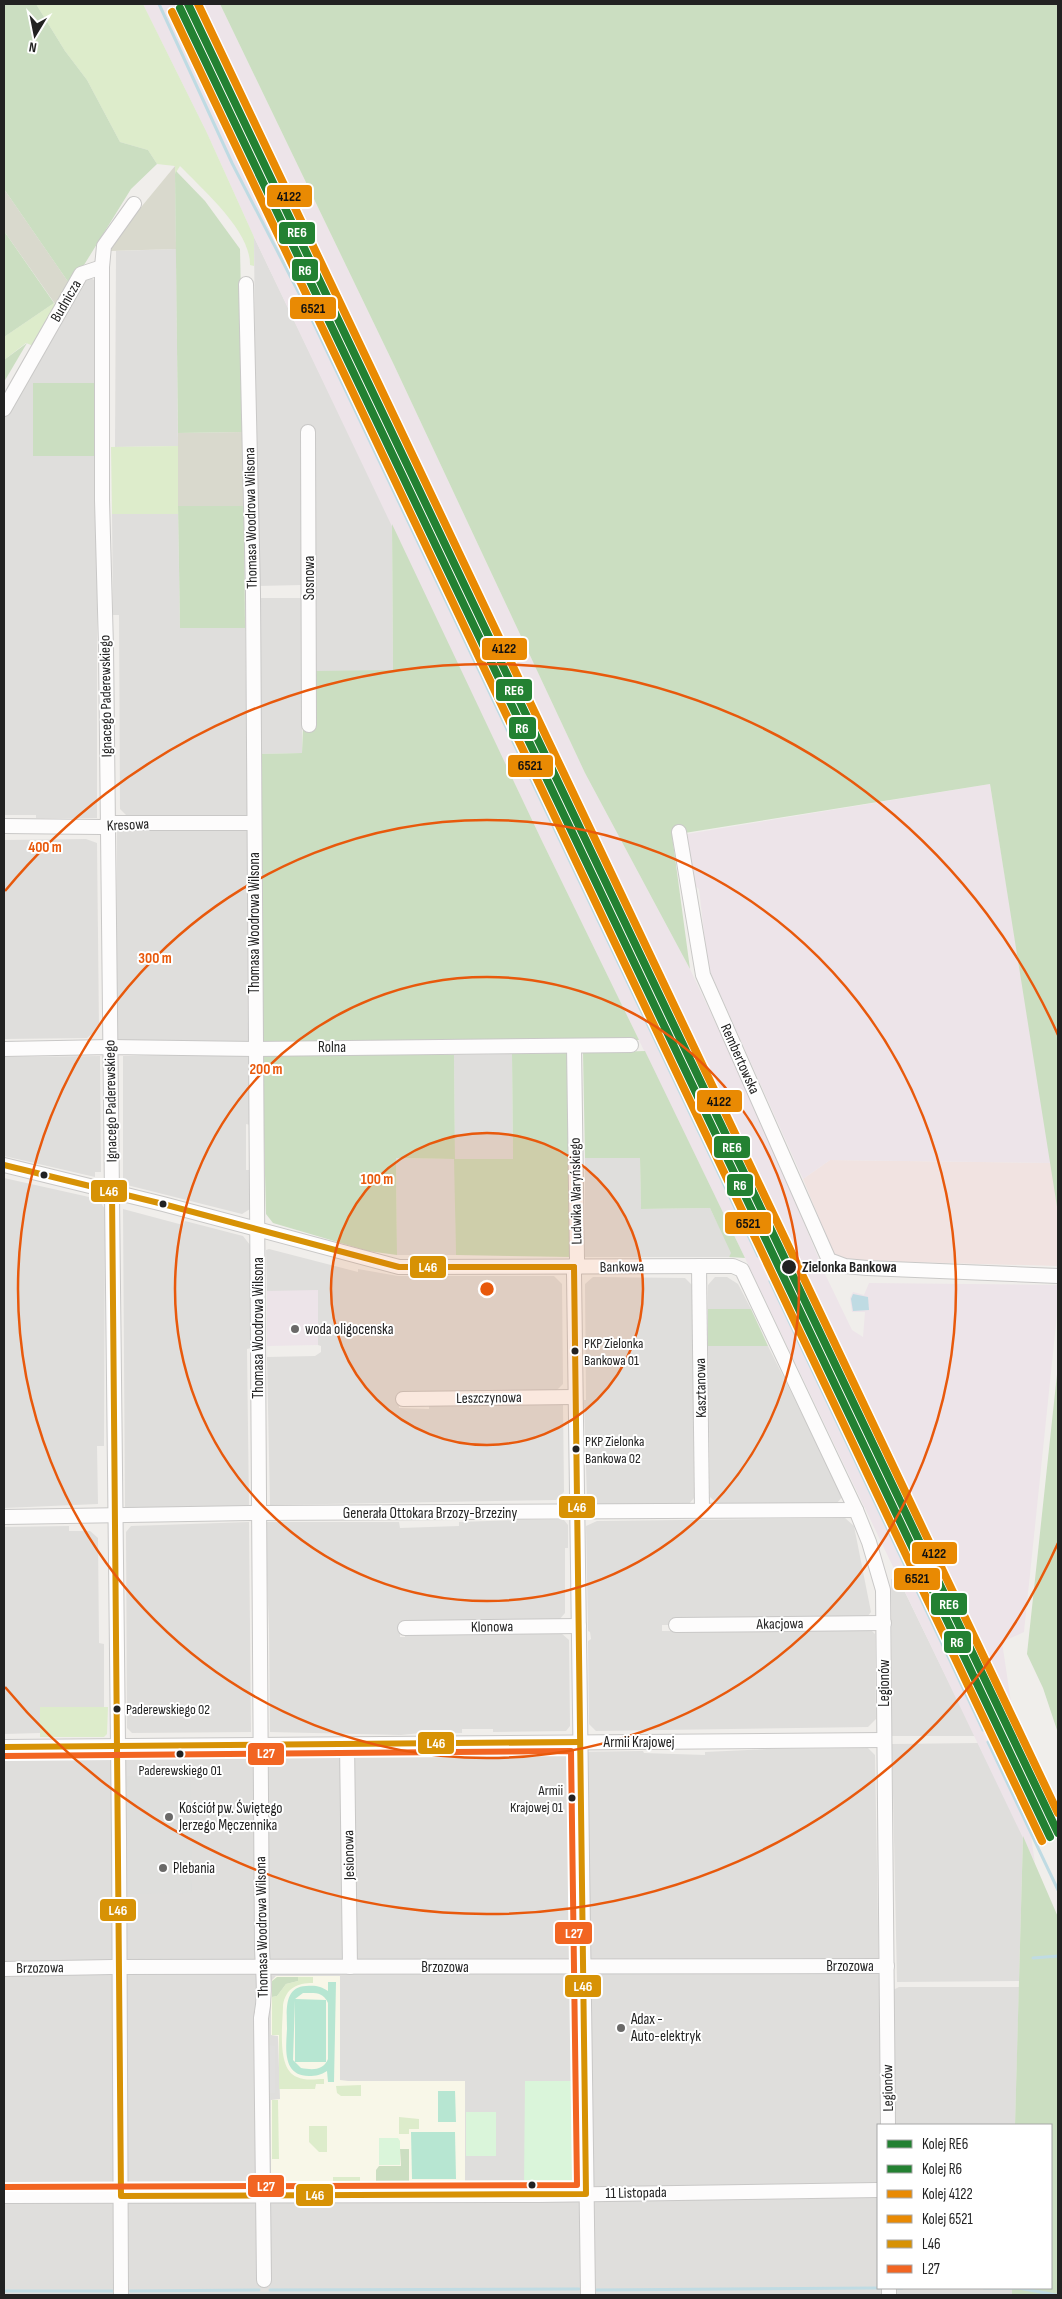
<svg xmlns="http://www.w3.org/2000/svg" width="1062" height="2299" font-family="'Sofia Sans Condensed',sans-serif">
<rect width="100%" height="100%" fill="#f0eeeb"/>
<g fill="#dfdedc">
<path d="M254 237 392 524 393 671H316L313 428H301L302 585 257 586Z"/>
<path d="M176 249 178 446 115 447 116 251Z"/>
<path d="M86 277 98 281 97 383 33 456H97V818H36V815H4V418Z"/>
<path d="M112 514H178L180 628H245L248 816 128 817 120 809 119 615H113Z"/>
<path d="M257 598H302V753L259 754Z"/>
<path d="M247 828 248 1042 117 1044V830Z"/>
<path d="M86 839 97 843 99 1028 87 1038 4 1039V840Z"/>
<path d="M248 1054 250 1125 246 1124V1170H250V1209L242 1214 123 1184V1056Z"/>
<path d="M512 1054 513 1159H455L456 1255H397L396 1158 455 1159 454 1055Z"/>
<path d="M100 1056 101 1172H95V1177L4 1156V1057Z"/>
<path d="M585 1158H640L641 1209 710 1208 732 1253 729 1257H585Z"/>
<path d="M4 1178 98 1199 105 1209 104 1446H97L98 1504 4 1508Z"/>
<path d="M123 1209 183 1225 185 1221 243 1236 250 1245 251 1348 247 1349 249 1507H125Z"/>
<path d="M269 1249 358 1272V1269L398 1276H554L562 1284 563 1384 555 1392 399 1394V1408L429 1409V1406L563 1404 564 1492 556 1500 270 1505 267 1357 315 1356 321 1352V1346L318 1345V1291H267L266 1250Z"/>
<path d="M593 1277 685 1278 692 1285 694 1498 688 1505H598L587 1500 584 1400H586L585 1284Z"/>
<path d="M715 1277H727L738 1284 751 1309H708V1285Z"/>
<path d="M708 1346H768L843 1496 837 1503 718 1504 710 1497Z"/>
<path d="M845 1518 854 1526 871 1612 867 1617 672 1619V1625H662V1631L870 1629 875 1634 876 1719 868 1727 596 1731 589 1724 588 1641 591 1639 590 1632 588 1631 586 1526 597 1521Z"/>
<path d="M520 1520H564L568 1525V1548H565V1613L559 1620 401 1621 400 1637H405V1634L561 1633 569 1640 570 1726 566 1731 493 1732V1729H462V1733L431 1732 401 1735 270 1732 269 1629 265 1522H399L400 1528 459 1526V1522Z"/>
<path d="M249 1522 251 1732 132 1733 127 1728 126 1532 131 1526Z"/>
<path d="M69 1526V1531H90L98 1538 99 1643 104 1644V1707H40V1733L4 1734V1527Z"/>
<path d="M898 1578 975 1736H892L891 1579Z"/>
<path d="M978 1743 1023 1836 1019 1981 897 1982 892 1744Z"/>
<path d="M868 1748 875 1755 879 1984 893 1990 899 1987H1019L1015 2125H878V2288H1012V2295H4V1756H104L108 1758 127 1760 132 1755 461 1754 462 1751 563 1750 571 1752 643 1751 644 1753 705 1755V1752L767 1749Z"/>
</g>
<path fill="#f1e3e1" d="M830 1160 1051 1163 1058 1213V1266L836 1260 803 1179Z"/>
<g fill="#ede4e9">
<path d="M143 4H220L394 365 585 773 690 969 767 1133 825 1274 852 1330 863 1337 865 1312H852L850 1298 853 1292 864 1295 869 1283 1058 1285V1305L1024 1632 1002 1642 1035 1863 745 1258 542 841 254 237 207 133Z"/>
<path d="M990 784 1051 1163 830 1160 803 1179 708 967 699 889 694 885 687 834Z"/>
<path d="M318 1290V1345L267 1346V1291Z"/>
</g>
<path fill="#f8f7e8" d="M276 1976H340V2080L348 2081H465V2188L282 2187 271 2178V2100L280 2099 278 2036 271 2035V1981Z"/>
<path fill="#dededc" d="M191 1775 192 1893 128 1894 127 1776Z"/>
<g fill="#d9d9cd">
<path d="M175 166 176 249 109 251V246Z"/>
<path d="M4 189 71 286 58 308 4 231Z"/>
<path d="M244 432V506H178V433Z"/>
</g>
<g fill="#ddeccb">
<path d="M36 4H143L207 133 254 237V266L250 265C251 231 202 189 180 166L175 174V166L157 164 148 150 120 142 87 80 65 51Z"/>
<path d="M54 303 58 308 36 347 26 343 4 360V337Z"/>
<path d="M178 446V514H112L111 447Z"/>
<path d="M40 1707H108L107 1734 104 1737H40Z"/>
<path d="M298 1977H313V1983C297 1983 286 1988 283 2005 283 2024 276 2069 297 2077 305 2081 316 2079 324 2079V2084H316L315 2089H279V2035H272V1997L277 1996 286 1984 298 1981Z"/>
<path d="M361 2085V2096H341L337 2093 336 2086Z"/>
<path d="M272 2100H278L279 2159H272Z"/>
<path d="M399 2117 419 2119V2129H409V2134H399Z"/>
<path d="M309 2126H327V2152H319L309 2142Z"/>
<path d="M333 2177H360V2184L333 2185Z"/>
</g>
<g fill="#cbdec1">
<path d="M4 4H36L65 51 87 80 120 142 148 150 157 164 131 189 71 286 4 189Z"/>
<path d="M220 4H1058V1213L990 784 672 835 690 969 585 773 394 365Z"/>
<path d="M176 171 205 201 240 249 244 432 178 433 175 174Z"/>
<path d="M4 231 54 303 4 337Z"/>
<path d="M27 343 4 382V360Z"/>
<rect x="33" y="383" width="64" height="73"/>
<path d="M178 506H244L245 628H180Z"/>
<path d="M392 524 542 841 639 1040 262 1043 259 754 302 753 303 726H316V671L393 670Z"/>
<path d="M645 1051 745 1258 729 1257 731 1253 710 1208 641 1209 640 1158H585L583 1053Z"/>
<path d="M570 1053 572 1257 456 1255 454 1159 396 1158 397 1255 368 1251 273 1223 266 1214 262 1055H454L455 1159H513L512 1054Z"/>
<path d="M708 1309H751L768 1346H708Z"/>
<path d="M1058 1365V1733L1043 1688 1027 1654Z"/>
<path d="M1023 1836 1058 1917V2295H1012V2288H1051V2125H1015Z"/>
<path d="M277 1977H298V1981L286 1984 277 1996 272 1997V1981Z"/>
<path d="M400 2149H409V2187H376V2170L379 2166H401Z"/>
</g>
<g fill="#daf5da">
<path d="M525 2081H575L577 2179 572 2184 524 2185Z"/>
<rect x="466" y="2112" width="30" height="44"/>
<path d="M379 2138H398L400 2141V2165H379Z"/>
</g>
<g fill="#b7e6d2" fill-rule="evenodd">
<path d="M328 1982H336L334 2082H328L327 2071C321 2075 316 2076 309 2076 282 2076 286 2048 287 2029 287 2012 283 1987 306 1986 315 1985 321 1986 328 1991ZM303 1993C314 1993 323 1991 328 2003V2059C323 2071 312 2070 301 2068L293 2060 295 2000V2062H326V2000L295 1999Z"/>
<path d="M438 2091H455L456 2122H438Z"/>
<path d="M411 2132H455L456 2179H412Z"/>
</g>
<g fill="#e0dfde">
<path d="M191 1754V1775L127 1776V1760L132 1755Z"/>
<path d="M268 2045 275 2046V2093H268Z"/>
</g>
<path fill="#bfdbe3" d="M853 1294 868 1297 869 1310 853 1311 851 1299Z"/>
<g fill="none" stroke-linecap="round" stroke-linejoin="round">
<g stroke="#bfdbe3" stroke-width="3">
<path d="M159 4 232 163 304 303 758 1256"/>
<path d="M770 1281 983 1730"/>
<path d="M988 1742 1058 1890"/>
<path d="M1033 1958 1058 1956"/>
<path d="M898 2288H902"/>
<path d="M984 2288H1019L1056 2295"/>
<path d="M270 2290 579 2289"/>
<path d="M596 2290 880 2288"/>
<path d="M4 2291H113"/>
<path d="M130 2291 259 2290"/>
</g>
<defs>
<g id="minor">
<path d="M246 284 253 593 262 1949C263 1973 266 1994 261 2018L264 2280"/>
<path d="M4 409 81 274 102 267"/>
<path d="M308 432 309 725"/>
<path d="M4 826 101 827 115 823H253"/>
<path d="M679 832 703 975 829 1260 845 1266 867 1268 1058 1276"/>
<path d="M574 1046 577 1259 574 1274 588 2295"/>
<path d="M4 1049 110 1047 255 1049 631 1045"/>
<path d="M4 1165 163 1204 399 1267 716 1266H733L742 1270 856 1510 869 1542 883 1590 888 2125"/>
<path d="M699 1266 702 1510"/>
<path d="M403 1399 575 1397"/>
<path d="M4 1517 250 1513 856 1510"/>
<path d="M676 1625 884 1623"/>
<path d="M405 1628 579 1626"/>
<path d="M347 1744 350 1967"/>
<path d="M4 1747 884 1740"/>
<path d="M4 1969 112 1967 887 1966"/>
<path d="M4 2196 539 2195 878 2190"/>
<path d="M889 2288V2295"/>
<path d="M121 2295 119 1836 106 647 102 500V267L104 246 134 204"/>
</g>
</defs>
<use href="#minor" stroke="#c9c8c7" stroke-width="16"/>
<use href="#minor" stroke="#fdfcfc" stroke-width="14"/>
<defs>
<g id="bus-1">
<path d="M4 1165 163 1204 399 1267H574"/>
<path d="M112 1191 121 2196 586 2194 574 1267"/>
<path d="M4 1747 580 1742"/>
</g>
<path id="bus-2" d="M4 2187 577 2185 571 1751 4 1756"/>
</defs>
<use href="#bus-1" stroke="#fff" stroke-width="10"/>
<use href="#bus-2" stroke="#fff" stroke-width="10"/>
<use href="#bus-1" stroke="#d79205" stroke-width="6"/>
<use href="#bus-2" stroke="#f26522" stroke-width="6"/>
<defs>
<path id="rail-1" d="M188 4 1058 1833"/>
<path id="rail-2" d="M180 8 1050 1837"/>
<path id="rail-3" d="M198 4 1058 1813"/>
<path id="rail-4" d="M172 12 1042 1841"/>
</defs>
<use href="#rail-1" stroke="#fff" stroke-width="11"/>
<use href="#rail-2" stroke="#fff" stroke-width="11"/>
<use href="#rail-3" stroke="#fff" stroke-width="11"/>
<use href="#rail-4" stroke="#fff" stroke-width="11"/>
<use href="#rail-1" stroke="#238132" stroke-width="8"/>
<use href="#rail-2" stroke="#238132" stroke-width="8"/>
<use href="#rail-3" stroke="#e98a03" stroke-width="8"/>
<use href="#rail-4" stroke="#e98a03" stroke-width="8"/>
</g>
<circle cx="487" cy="1289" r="156" fill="#e8590c" fill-opacity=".12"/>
<g fill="none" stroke="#e8590c" stroke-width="2.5">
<circle cx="487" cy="1289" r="156"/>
<circle cx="487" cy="1289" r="312"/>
<circle cx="487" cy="1289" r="469"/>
<path d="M1058 1543A625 625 0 0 1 5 1687M5 891A625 625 0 0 1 1058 1035"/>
</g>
<g fill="#222" stroke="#fff" stroke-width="2">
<circle cx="44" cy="1175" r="4.5"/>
<circle cx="163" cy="1204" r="4.5"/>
<circle cx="789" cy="1267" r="8"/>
<circle cx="575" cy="1351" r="4.5"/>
<circle cx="576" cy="1449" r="4.5"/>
<circle cx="117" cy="1709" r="4.5"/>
<circle cx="180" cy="1754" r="4.5"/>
<circle cx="572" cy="1798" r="4.5"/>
<circle cx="532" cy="2185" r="4.5"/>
</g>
<g fill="#6a6968" stroke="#fff" stroke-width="2">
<circle cx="295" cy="1329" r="5"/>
<circle cx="169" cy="1817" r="5"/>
<circle cx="163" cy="1868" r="5"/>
<circle cx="621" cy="2028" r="5"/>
</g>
<g text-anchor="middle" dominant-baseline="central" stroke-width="4" stroke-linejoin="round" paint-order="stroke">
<g font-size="14" fill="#222" stroke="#fff" text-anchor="start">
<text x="584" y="1343">PKP Zielonka<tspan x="584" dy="17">Bankowa 01</tspan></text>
<text x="585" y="1441">PKP Zielonka<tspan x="585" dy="17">Bankowa 02</tspan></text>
<text x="126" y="1709">Paderewskiego 02</text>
<text x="180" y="1770" text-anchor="middle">Paderewskiego 01</text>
<text x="563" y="1790" text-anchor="end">Armii<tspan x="563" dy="17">Krajowej 01</tspan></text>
</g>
<g font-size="15" fill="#222" stroke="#fff">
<text transform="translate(66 301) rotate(-60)">Budnicza</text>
<text transform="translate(251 518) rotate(-91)">Thomasa Woodrowa Wilsona</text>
<text transform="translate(309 578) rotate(-90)">Sosnowa</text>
<text transform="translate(106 696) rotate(-91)">Ignacego Paderewskiego</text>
<text transform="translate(128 825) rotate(-3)">Kresowa</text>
<text transform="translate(254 923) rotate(-90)">Thomasa Woodrowa Wilsona</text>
<text x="332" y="1047">Rolna</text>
<text transform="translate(740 1059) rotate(66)">Rembertowska</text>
<text transform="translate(111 1101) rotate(-91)">Ignacego Paderewskiego</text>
<text transform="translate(576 1191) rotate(-91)">Ludwika Waryńskiego</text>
<text transform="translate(622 1267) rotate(-1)">Bankowa</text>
<text transform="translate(258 1328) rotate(-90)">Thomasa Woodrowa Wilsona</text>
<text transform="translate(701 1388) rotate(-91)">Kasztanowa</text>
<text transform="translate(489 1398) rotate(-1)">Leszczynowa</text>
<text x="430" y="1513">Generała Ottokara Brzozy-Brzeziny</text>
<text transform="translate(780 1624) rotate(-1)">Akacjowa</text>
<text transform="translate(492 1627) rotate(-1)">Klonowa</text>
<text transform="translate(884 1683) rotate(-90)">Legionów</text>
<text x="639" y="1742">Armii Krajowej</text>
<text transform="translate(349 1855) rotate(-91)">Jesionowa</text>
<text transform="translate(262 1927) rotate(-91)">Thomasa Woodrowa Wilsona</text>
<text x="850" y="1966">Brzozowa</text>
<text x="445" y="1967">Brzozowa</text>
<text transform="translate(40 1968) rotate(-1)">Brzozowa</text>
<text transform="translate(888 2088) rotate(-91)">Legionów</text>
<text transform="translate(636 2193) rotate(-1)">11 Listopada</text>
</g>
<g font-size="15" font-weight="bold" fill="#222" stroke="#fff" text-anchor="start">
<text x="802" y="1267">Zielonka Bankowa</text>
</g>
<g font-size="15" fill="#222" stroke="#fff" text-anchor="start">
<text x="305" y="1329">woda oligocenska</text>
<text x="179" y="1808">Kościół pw. Świętego<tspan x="179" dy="17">Jerzego Męczennika</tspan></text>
<text x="173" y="1868">Plebania</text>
<text x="631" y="2019">Adax -<tspan x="631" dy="17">Auto-elektryk</tspan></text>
</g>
</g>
<circle cx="487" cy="1289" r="8" fill="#e8590c" stroke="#fff" stroke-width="2.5"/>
<g font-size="15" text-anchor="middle" font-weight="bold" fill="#e8590c" stroke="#fff" stroke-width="4" stroke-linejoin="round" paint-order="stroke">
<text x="45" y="852">400 m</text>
<text x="155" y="963">300 m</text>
<text x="266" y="1074">200 m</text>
<text x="377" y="1184">100 m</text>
</g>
<g stroke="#fff" stroke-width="2">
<rect x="266" y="184" width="47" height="24" rx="5" fill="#e98a03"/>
<rect x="278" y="221" width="38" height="24" rx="5" fill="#238132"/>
<rect x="291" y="258" width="28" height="24" rx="5" fill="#238132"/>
<rect x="289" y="296" width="48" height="24" rx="5" fill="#e98a03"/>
<rect x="481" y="637" width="47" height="24" rx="5" fill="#e98a03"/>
<rect x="495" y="678" width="38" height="24" rx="5" fill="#238132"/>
<rect x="508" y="716" width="29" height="24" rx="5" fill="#238132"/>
<rect x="507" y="754" width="47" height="24" rx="5" fill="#e98a03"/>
<rect x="696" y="1089" width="47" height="24" rx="5" fill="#e98a03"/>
<rect x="713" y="1135" width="38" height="24" rx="5" fill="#238132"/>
<rect x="726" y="1173" width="28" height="24" rx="5" fill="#238132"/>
<rect x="90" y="1179" width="38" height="24" rx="5" fill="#d79205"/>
<rect x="724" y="1211" width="48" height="24" rx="5" fill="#e98a03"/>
<rect x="409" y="1255" width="38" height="24" rx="5" fill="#d79205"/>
<rect x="558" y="1495" width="38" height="24" rx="5" fill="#d79205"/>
<rect x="911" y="1541" width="47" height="24" rx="5" fill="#e98a03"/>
<rect x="893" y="1567" width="48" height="24" rx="5" fill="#e98a03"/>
<rect x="930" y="1592" width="38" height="24" rx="5" fill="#238132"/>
<rect x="943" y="1630" width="29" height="24" rx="5" fill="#238132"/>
<rect x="417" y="1731" width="38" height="24" rx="5" fill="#d79205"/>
<rect x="247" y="1742" width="38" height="24" rx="5" fill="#f26522"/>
<rect x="99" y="1898" width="38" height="24" rx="5" fill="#d79205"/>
<rect x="554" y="1921" width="39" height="24" rx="5" fill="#f26522"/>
<rect x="564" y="1974" width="38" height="24" rx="5" fill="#d79205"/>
<rect x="247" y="2174" width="38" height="24" rx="5" fill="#f26522"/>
<rect x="295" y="2183" width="39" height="24" rx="5" fill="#d79205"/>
</g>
<g font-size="14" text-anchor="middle" font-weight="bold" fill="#fff">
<text x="297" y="237">RE6</text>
<text x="305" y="275">R6</text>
<text x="514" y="695">RE6</text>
<text x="522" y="733">R6</text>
<text x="732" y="1152">RE6</text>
<text x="740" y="1190">R6</text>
<text x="109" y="1196">L46</text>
<text x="428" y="1272">L46</text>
<text x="577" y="1512">L46</text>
<text x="949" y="1609">RE6</text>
<text x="957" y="1647">R6</text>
<text x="436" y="1748">L46</text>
<text x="266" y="1758">L27</text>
<text x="118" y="1915">L46</text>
<text x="574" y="1938">L27</text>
<text x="583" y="1991">L46</text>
<text x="266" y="2191">L27</text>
<text x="315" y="2200">L46</text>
</g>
<g font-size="14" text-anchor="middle" font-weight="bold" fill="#111">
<text x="289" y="201">4122</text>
<text x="313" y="313">6521</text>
<text x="504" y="653">4122</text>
<text x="530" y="770">6521</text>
<text x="719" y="1106">4122</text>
<text x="748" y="1228">6521</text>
<text x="934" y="1558">4122</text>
<text x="917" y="1583">6521</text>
</g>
<rect width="1062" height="2299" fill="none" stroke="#222222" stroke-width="10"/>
<rect x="877" y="2124" width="175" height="165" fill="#ffffff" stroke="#a7a7a7"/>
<rect x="887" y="2140" width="25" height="8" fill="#238132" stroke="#a7a7a7"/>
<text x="922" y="2149" font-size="15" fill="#222222">Kolej RE6</text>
<rect x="887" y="2165" width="25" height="8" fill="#238132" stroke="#a7a7a7"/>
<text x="922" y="2174" font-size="15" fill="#222222">Kolej R6</text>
<rect x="887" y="2190" width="25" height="8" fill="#e98a03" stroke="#a7a7a7"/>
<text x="922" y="2199" font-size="15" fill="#222222">Kolej 4122</text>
<rect x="887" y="2215" width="25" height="8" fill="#e98a03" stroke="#a7a7a7"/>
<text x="922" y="2224" font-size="15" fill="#222222">Kolej 6521</text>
<rect x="887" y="2240" width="25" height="8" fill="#d79205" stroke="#a7a7a7"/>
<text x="922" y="2249" font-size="15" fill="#222222">L46</text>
<rect x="887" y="2265" width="25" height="8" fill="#f26522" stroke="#a7a7a7"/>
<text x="922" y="2274" font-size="15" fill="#222222">L27</text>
<g transform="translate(35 35) rotate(190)" stroke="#ffffff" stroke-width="4" paint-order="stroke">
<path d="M0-4L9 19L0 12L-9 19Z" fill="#222222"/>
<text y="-8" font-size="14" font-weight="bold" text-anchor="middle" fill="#222222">N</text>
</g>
</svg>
